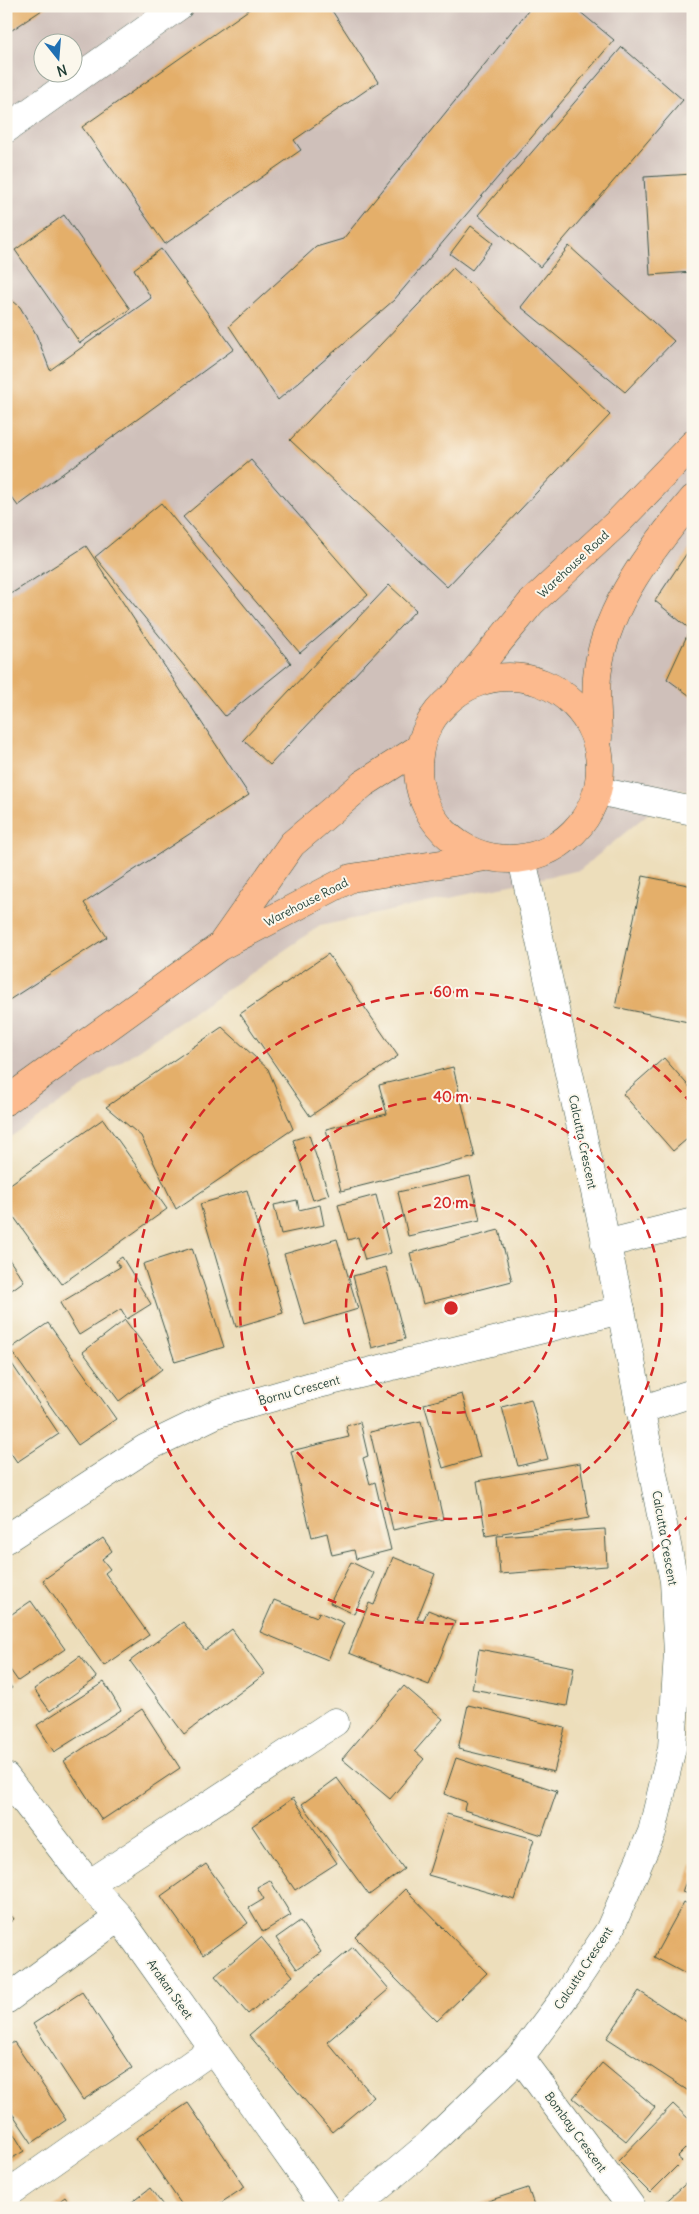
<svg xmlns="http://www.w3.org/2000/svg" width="699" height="2214" font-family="Delius,sans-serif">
<rect width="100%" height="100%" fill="#fbf7ec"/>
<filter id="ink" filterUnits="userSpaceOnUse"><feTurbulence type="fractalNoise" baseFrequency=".02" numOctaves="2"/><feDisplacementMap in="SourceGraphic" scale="10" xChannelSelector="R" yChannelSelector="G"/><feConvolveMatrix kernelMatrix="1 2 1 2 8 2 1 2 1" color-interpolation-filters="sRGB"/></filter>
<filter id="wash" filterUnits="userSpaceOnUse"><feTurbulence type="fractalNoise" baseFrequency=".0096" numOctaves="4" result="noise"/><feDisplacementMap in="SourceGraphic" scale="20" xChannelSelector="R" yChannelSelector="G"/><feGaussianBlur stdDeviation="1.12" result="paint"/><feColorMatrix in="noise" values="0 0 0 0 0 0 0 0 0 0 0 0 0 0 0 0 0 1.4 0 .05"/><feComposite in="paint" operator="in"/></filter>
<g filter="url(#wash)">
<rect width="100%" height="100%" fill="#eddebb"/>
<path fill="#cfc0ba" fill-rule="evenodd" d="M6 6H693V792L679 788 580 870 320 926 6 1140ZM42 42H72V72H42Z"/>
<g id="blocks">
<g fill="#e4af6b">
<path d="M6 6H48L6 34Z"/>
<path d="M254 6H329L378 82 294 140 301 150 165 244 82 127Z"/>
<path d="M532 6H573L614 40 394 300 278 400 229 326 316 247 343 239Z"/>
<path d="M622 47 683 100 540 267 478 215Z"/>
<path d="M693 174V272L650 275 644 177Z"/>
<path d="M64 215 130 309 80 343 15 250Z"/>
<path d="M471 226 493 243 472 270 450 254Z"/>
<path d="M569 246 674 341 625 392 521 307Z"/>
<path d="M161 249 234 349 18 506 6 490V295L20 307 36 334 50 370 151 298 134 269Z"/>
<path d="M453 268 610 415 447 587 290 440Z"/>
<path d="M251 460 368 595 300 653 183 517Z"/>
<path d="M161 503 291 663 225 716 95 557Z"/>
<path d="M693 544V698L667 679 690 629 655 601Z"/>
<path d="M86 546 249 795 84 903 107 937 6 1002V597Z"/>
<path d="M389 585 416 610 270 765 243 740Z"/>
<path d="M643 876 693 886V1023L615 1007Z"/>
<path d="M328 954 398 1056 310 1116 240 1014Z"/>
<path d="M222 1027 268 1069 293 1129 176 1209 141 1136 106 1107Z"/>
<path d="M664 1058 693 1091V1134L673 1151 623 1094Z"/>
<path d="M453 1067 475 1157 341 1191 326 1129 387 1114 379 1085Z"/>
<path d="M103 1119 167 1209 62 1284 6 1206V1187Z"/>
<path d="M309 1135 329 1195 313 1200 293 1140Z"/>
<path d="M470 1176 480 1220 408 1236 398 1192Z"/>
<path d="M247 1190 283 1313 236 1327 200 1204Z"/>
<path d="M376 1195 391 1253 365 1260 358 1237 348 1240 338 1205Z"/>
<path d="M297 1200 299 1210 320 1205 324 1225 281 1234 274 1205Z"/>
<path d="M499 1230 512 1281 423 1304 410 1253Z"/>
<path d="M337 1239 358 1309 305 1325 284 1254Z"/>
<path d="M192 1248 224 1347 175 1362 143 1264Z"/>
<path d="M6 1255 24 1281 6 1294Z"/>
<path d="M122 1257 151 1304 127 1319 121 1309 79 1335 60 1303 120 1267 116 1261Z"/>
<path d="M386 1267 405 1339 372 1348 353 1276Z"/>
<path d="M125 1320 162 1369 119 1401 83 1352Z"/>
<path d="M48 1323 116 1419 78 1445 10 1349Z"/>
<path d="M6 1355 59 1434 17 1462 6 1446Z"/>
<path d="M462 1394 480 1457 443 1468 424 1404Z"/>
<path d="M531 1399 548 1459 518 1466 502 1407Z"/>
<path d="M421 1421 443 1519 393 1530 370 1432Z"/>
<path d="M360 1422 368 1456 363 1458 370 1484 375 1482 391 1550 356 1559 354 1550 332 1555 327 1533 312 1537 291 1451 349 1437 346 1426Z"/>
<path d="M580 1463 589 1518 486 1536 477 1481Z"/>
<path d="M605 1529 607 1566 500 1574 497 1536Z"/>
<path d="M103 1538 112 1551 102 1559 110 1569 105 1573 149 1635 104 1666 43 1580Z"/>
<path d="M393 1557 435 1574 417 1619 423 1621 428 1610 455 1621 429 1685 349 1653 369 1603 374 1605Z"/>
<path d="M351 1562 374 1573 354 1614 330 1603Z"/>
<path d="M274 1600 317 1617 319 1612 344 1623 328 1660 260 1632Z"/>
<path d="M31 1601 65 1649 18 1681 6 1664V1618Z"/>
<path d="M183 1622 205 1650 232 1629 265 1674 184 1734 130 1661Z"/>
<path d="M479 1649 574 1667 567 1706 472 1689Z"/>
<path d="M80 1656 97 1678 50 1711 34 1689Z"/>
<path d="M6 1680 12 1688 6 1692Z"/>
<path d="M104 1682 121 1710 54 1752 37 1725Z"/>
<path d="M404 1686 443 1719 415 1751 424 1759 390 1799 342 1759Z"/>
<path d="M468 1705 565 1728 554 1772 458 1749Z"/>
<path d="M142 1709 180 1768 102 1820 64 1761Z"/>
<path d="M456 1758 557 1791 542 1835 464 1810 466 1802 444 1794Z"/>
<path d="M337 1778 404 1869 369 1895 302 1804Z"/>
<path d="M293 1798 337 1863 295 1890 252 1826Z"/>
<path d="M447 1814 534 1839 515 1900 428 1875Z"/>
<path d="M693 1863V1895L682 1892Z"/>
<path d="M206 1864 248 1923 203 1955 161 1896Z"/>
<path d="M270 1880 291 1915 263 1932 249 1908 264 1899 257 1887Z"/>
<path d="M405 1889 487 1973 437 2021 355 1937Z"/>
<path d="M684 1902 693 1907V1978L654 1957Z"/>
<path d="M6 1908 14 1919 6 1925Z"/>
<path d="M300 1921 321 1952 297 1969 276 1938Z"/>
<path d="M261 1937 293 1976 248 2014 215 1976Z"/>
<path d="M353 1947 389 1989 327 2042 374 2097 332 2132 249 2035Z"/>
<path d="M639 1991 693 2026V2038L690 2042 693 2044V2088L690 2092 607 2038Z"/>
<path d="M82 1992 132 2068 83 2100 33 2024Z"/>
<path d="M14 2042 66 2120 32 2143 6 2104V2047Z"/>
<path d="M602 2063 655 2107 626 2141 573 2098Z"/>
<path d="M188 2103 245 2187 213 2208H184L136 2138Z"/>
<path d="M673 2104 693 2123V2141L677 2157 682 2161 650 2193 618 2161Z"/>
<path d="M6 2121 24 2151 6 2162Z"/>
<path d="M693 2177V2208H659Z"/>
<path d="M150 2188 165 2208H124Z"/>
<path d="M528 2188 535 2208H470V2207Z"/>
<path d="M65 2197 73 2208H50Z"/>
</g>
</g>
</g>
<g filter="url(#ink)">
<use href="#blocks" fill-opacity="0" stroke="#3e5548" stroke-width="1"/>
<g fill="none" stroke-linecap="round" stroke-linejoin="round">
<defs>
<g id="minor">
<path d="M6 129 179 6"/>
<path d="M598 791 693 811"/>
<path d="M605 1244 693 1222"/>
<path d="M640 1410 693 1393"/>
<path d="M6 1539 146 1448 218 1413 315 1385 621 1310"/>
<path d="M6 1777 89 1884 119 1917 326 2208"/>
<path d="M89 1884 335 1722"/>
<path d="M6 2000 119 1917"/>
<path d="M520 2057 632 2208"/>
<path d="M6 2195 213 2049"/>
<path d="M354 2208 426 2147 520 2057 567 1994 609 1931 652 1832 672 1748 678 1653 674 1581 621 1310 522 859"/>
</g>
<g id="major">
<circle cx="509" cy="768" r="91"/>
<path d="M460 689 531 603 617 523 693 444"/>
<path d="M598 738C598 716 594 691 598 669 608 604 652 548 693 499"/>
<path d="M223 942 292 844 363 784 418 749"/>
<path d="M6 1101 219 947 351 878 486 857"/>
</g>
</defs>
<use href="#minor" stroke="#3e5548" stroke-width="29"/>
<use href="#major" stroke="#3e5548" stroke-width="29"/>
<use href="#minor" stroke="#fff" stroke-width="28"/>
<use href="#major" stroke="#fcba8e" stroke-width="28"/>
</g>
</g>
<g fill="none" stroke="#d62828" stroke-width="2.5" stroke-dasharray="9 6">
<circle cx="451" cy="1308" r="105"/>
<circle cx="451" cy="1308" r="211"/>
<path d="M691 1513A316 316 0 1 1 691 1103"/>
</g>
<g text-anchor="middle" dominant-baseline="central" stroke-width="4" stroke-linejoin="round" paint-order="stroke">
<g font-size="12" fill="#1f3d34" stroke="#fbf7ec">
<text transform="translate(573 564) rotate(-43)">Warehouse Road</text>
<text transform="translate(306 902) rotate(-27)">Warehouse Road</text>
<text transform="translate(583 1142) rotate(78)">Calcutta Crescent</text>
<text transform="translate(299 1390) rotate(-15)">Bornu Crescent</text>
<text transform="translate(665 1538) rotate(80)">Calcutta Crescent</text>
<text transform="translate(583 1968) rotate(-57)">Calcutta Crescent</text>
<text transform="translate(170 1989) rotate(55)">Arakan Steet</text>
<text transform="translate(576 2132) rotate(54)">Bombay Crescent</text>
</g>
</g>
<circle cx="451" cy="1308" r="8" fill="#d62828" stroke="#fbf7ec" stroke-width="2.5"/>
<g font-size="15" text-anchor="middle" font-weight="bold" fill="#d62828" stroke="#fbf7ec" stroke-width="4" stroke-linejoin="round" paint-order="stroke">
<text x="451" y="997">60 m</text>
<text x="451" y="1102">40 m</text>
<text x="451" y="1208">20 m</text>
</g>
<rect width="699" height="2214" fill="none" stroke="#fbf7ec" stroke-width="25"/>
<g transform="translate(58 58) rotate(163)"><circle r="24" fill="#fbf7ec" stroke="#a3ada2"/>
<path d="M0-4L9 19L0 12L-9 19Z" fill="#1f6fb2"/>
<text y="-8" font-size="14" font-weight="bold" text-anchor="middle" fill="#1f3d34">N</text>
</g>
</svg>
